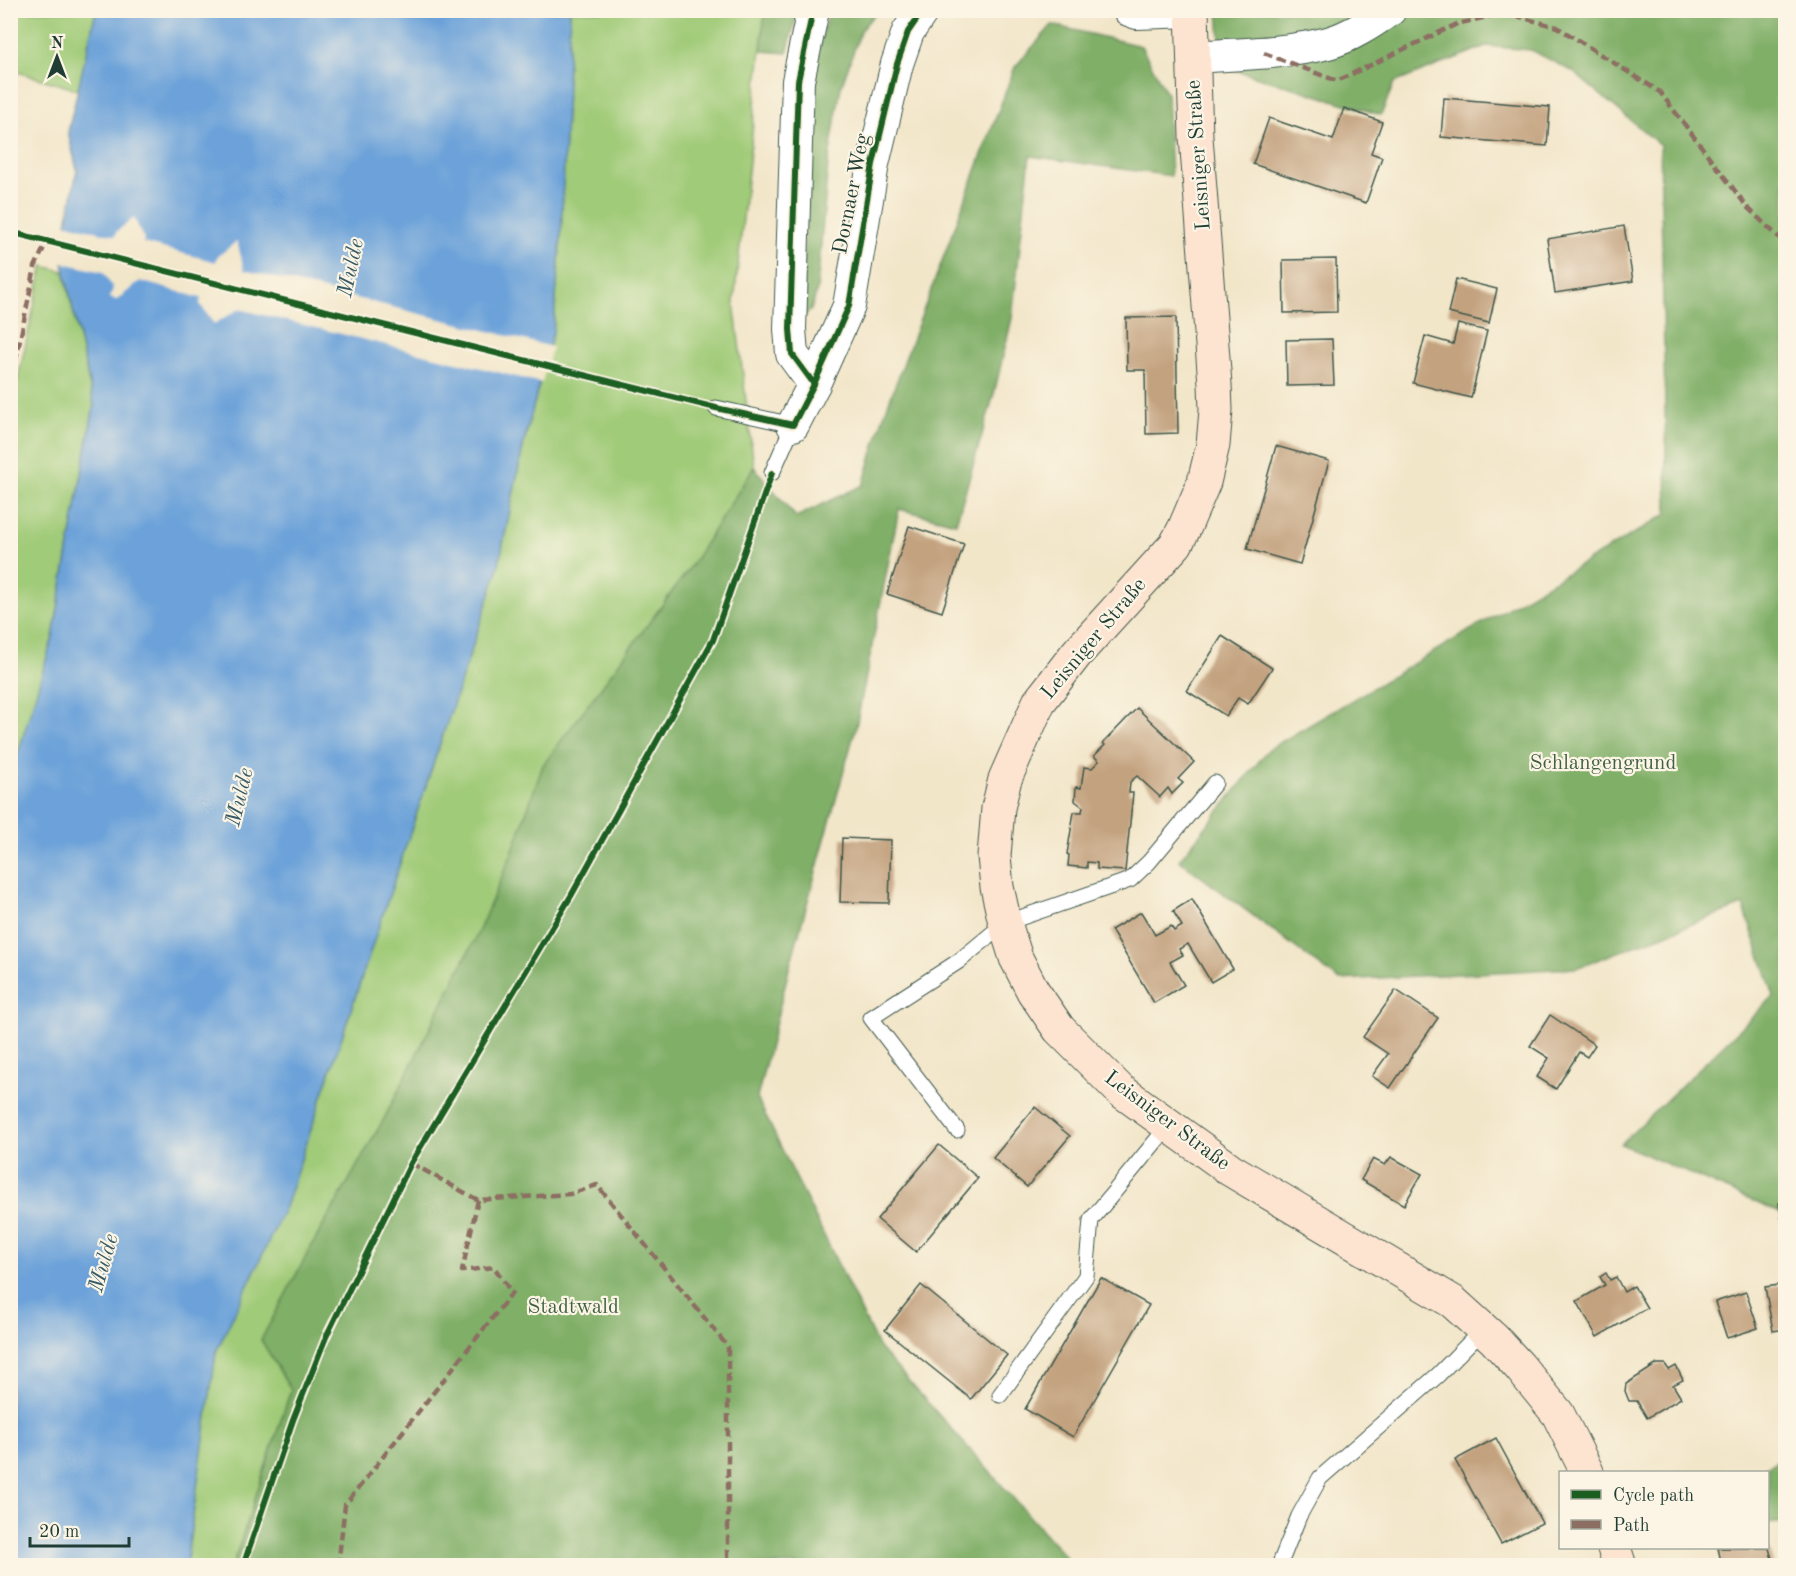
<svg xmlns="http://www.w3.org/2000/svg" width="1796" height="1576" font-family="'Old Standard TT',serif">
<rect width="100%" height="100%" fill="#fcf5e5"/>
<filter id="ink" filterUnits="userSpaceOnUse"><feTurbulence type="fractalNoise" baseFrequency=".0167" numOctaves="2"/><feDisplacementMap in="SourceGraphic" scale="12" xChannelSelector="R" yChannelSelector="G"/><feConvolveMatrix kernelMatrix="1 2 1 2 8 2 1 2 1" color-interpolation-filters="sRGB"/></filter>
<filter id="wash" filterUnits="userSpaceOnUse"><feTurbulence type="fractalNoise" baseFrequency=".008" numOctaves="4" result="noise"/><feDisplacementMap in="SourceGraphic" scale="24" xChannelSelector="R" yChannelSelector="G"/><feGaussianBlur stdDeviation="1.35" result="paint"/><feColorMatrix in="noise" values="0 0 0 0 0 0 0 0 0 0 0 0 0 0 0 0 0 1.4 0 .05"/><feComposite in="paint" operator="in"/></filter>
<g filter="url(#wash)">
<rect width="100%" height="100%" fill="#f2e6c9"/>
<g fill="#a0cb78" stroke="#608456" stroke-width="1.5">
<path d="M10 11H96L78 90 11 70Z"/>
<path d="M570 11H765L734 302 754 467 512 853 478 933 384 1119 310 1249 291 1390 233 1565 186 1566 216 1352 285 1207 497 573 524 442 553 332 561 237Z"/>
<path d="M43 266 64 271 94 405 53 637 11 780V410Z"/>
</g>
<g fill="#80af68" stroke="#50764e" stroke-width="1.5">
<path d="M765 11H798L787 53 761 51Z"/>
<path d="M829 11H877L861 30 841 87 828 164 817 290 811 310 802 318 809 81Z"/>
<path d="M1218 11H1785V1215L1621 1144 1774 996 1743 905 1576 968 1339 980 1179 860 1269 749 1667 514 1660 145 1572 71 1531 50 1486 46 1394 83 1381 115 1222 66Z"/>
<path d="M1052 25 1141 46 1167 94 1171 176 1030 156 1012 318 994 394 956 523 899 509 856 727 789 969 757 1098 879 1348 1073 1565H233L291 1390 261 1340 310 1249 384 1119 478 933 512 853 543 765 689 569 754 467 796 517 863 485 884 415 1015 67Z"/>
<path d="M1785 1456V1522L1768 1524V1472H1758Z"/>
</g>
<path fill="#6ca2d9" stroke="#467086" stroke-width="1.5" d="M96 11H570L561 237 553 332 524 442 497 573 285 1207 216 1352 186 1565H11L10 780 53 637 94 405 61 254 77 170 68 132Z"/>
<path fill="#f2e6c9" d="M134 218 144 239 143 243 216 262 217 257 237 241 244 270 552 347 542 383 239 309 214 324 200 304 201 298 140 281 117 300 110 298 113 288 103 272 59 262 58 254 64 223 115 236 117 231Z"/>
<g id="blocks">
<g fill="#c3a27f">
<path d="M1444 98 1550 107 1547 146 1441 137Z"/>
<path d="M1344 108 1382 122 1371 153 1382 157 1366 203 1253 164 1269 118 1333 140Z"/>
<path d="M1624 226 1633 281 1555 293 1547 239Z"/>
<path d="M1336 259 1337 312 1284 313 1283 260Z"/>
<path d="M1456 279 1497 289 1489 323 1448 313Z"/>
<path d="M1176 317 1178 433 1146 434 1145 370H1127L1126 318Z"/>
<path d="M1458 324 1487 331 1471 398 1413 383 1425 336 1453 344Z"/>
<path d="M1332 339 1334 385 1287 386 1286 340Z"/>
<path d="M1276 446 1329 461 1300 564 1247 549Z"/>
<path d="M909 526 964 544 942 612 887 594Z"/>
<path d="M1222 636 1272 668 1248 704 1238 698 1226 716 1187 691Z"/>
<path d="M1137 708 1194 762 1178 779 1183 783 1172 794 1168 788 1160 797 1137 776 1130 782 1129 793H1133L1125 871 1097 869V863L1087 862V868L1068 866 1069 855 1067 854 1074 812H1082L1083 807 1075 801 1076 787 1081 788 1084 767 1092 768 1099 761 1094 756 1105 745 1103 743Z"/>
<path d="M842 838 891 840 889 903 840 902Z"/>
<path d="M1192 899 1233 969 1211 982 1188 944 1179 949 1183 955 1170 962 1184 985 1154 1003 1111 930 1141 912 1155 935 1171 926 1174 931 1182 926 1173 911Z"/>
<path d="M1396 990 1438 1018 1390 1088 1372 1076 1388 1054 1363 1037Z"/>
<path d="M1550 1015 1595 1045 1587 1057 1579 1052 1556 1089 1537 1077 1549 1058 1530 1046Z"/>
<path d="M1035 1107 1070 1136 1027 1187 993 1158Z"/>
<path d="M939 1145 978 1178 916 1252 877 1219Z"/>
<path d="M1391 1157 1422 1174 1404 1205 1361 1180 1373 1159 1385 1165Z"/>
<path d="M1786 1202V1235H1784L1779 1203Z"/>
<path d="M1606 1273 1610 1280 1616 1277 1624 1292 1634 1286 1647 1308 1597 1337 1577 1301 1605 1285 1600 1277Z"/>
<path d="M1101 1278 1149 1305 1073 1437 1025 1409Z"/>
<path d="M1786 1284V1329L1773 1331 1765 1287Z"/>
<path d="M921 1285 1007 1355 971 1399 885 1330Z"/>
<path d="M1746 1292 1758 1328 1727 1338 1715 1302Z"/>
<path d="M1657 1364H1665L1669 1370 1676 1366 1683 1380 1673 1385 1681 1398 1647 1418 1637 1401H1629L1625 1391 1626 1384Z"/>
<path d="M1496 1438 1542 1523 1501 1544 1455 1460Z"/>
<path d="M1718 1548H1769L1774 1566H1722Z"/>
</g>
</g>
</g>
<g filter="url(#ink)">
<use href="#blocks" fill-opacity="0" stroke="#3f564a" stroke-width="1.5"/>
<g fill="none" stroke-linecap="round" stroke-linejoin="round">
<defs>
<g id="service">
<path d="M716 408 793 425 772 473"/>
<path d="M957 1130 871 1018 959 961 1005 923 1130 880 1149 862 1215 783"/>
<path d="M1000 1395 1086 1276 1091 1220 1169 1125"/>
<path d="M1279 1566 1299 1516 1320 1478 1438 1375 1483 1329"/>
</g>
<g id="minor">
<path d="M813 10 798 81 790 329 792 354 814 384"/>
<path d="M1129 10 1137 13 1192 11"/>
<path d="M1193 57C1237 54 1284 54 1328 43 1350 37 1371 23 1390 10"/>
<path d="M793 425 814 384 849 306 873 164 897 64 908 32 923 10"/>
</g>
<g id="secondary">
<path d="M1192 10 1196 137 1215 384 1216 410 1213 445 1204 482 1184 529 1176 544 1077 653 1039 702 1005 779 998 808 994 856 997 887 1005 923 1016 958 1033 991 1059 1029 1120 1090 1231 1170 1453 1302 1494 1339 1519 1366 1558 1414 1587 1472"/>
<path d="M1614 1548 1620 1566"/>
</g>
</defs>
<use href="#service" stroke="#3f564a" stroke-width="17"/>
<use href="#minor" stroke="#3f564a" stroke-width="34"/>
<use href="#secondary" stroke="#3f564a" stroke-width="35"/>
<use href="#service" stroke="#fff" stroke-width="15"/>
<use href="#minor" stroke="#fff" stroke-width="32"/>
<use href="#secondary" stroke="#fde4d0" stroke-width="33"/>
<g stroke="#8d6e63" stroke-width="4.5" stroke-dasharray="9 4.5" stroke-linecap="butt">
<path d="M1264 53 1337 81 1457 24 1505 13 1557 27 1660 92 1748 208 1786 244"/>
<path d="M10 388 35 267 47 241"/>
<path d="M411 1163 478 1200 570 1194 597 1185 728 1347V1566"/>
<path d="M338 1566 345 1505 512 1293 494 1267 462 1271 478 1200"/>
</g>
<defs>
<g id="cycleway">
<path d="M813 10 798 81 790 329 792 354 814 384"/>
<path d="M10 232 716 408 793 425 814 384 849 306 873 164 897 64 908 32 923 10"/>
<path d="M243 1566 293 1420 326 1337 411 1163 571 896 713 640 772 473"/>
</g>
</defs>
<use href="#cycleway" stroke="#fcf5e5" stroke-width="10"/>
<use href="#cycleway" stroke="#1b5e20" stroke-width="6"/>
</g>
</g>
<g text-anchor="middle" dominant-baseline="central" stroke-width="4.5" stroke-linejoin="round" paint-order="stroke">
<g font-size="21" fill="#1f3d34" stroke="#fcf5e5">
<text transform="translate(1199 155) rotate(-94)">Leisniger Straße</text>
<text transform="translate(852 194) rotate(-79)">Dornaer Weg</text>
<text transform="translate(1094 639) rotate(-50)">Leisniger Straße</text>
<text transform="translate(1167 1121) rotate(37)">Leisniger Straße</text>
</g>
<g font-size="21" fill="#3f6045" stroke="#fcf5e5">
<text x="1603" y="763">Schlangengrund</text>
<text x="573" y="1307">Stadtwald</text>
</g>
<g font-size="22" font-style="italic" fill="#365b66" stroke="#fcf5e5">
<text transform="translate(351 268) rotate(-78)">Mulde</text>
<text transform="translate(240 797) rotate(-76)">Mulde</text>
<text transform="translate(104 1263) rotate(-74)">Mulde</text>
</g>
</g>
<rect width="1796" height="1576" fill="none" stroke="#fcf5e5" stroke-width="36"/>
<rect x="1559" y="1471" width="210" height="78" fill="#fcf5e5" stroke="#a4ab9e" stroke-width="1.5"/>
<rect x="1571" y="1490" width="30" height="9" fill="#1b5e20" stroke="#a4ab9e" stroke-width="1.5"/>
<text x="1613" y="1501" font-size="18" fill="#1f3d34">Cycle path</text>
<rect x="1571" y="1520" width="30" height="9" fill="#8d6e63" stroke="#a4ab9e" stroke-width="1.5"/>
<text x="1613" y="1531" font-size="18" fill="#1f3d34">Path</text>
<g transform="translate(57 57)" stroke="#fcf5e5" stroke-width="4.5" paint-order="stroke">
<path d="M0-4.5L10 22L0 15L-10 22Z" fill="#1f3d34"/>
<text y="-9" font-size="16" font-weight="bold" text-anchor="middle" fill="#1f3d34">N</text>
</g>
<path d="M30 1537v9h99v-9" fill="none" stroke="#1f3d34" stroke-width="3"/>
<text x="39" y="1537" font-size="18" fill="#1f3d34" stroke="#fcf5e5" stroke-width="4.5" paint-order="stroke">20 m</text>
</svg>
